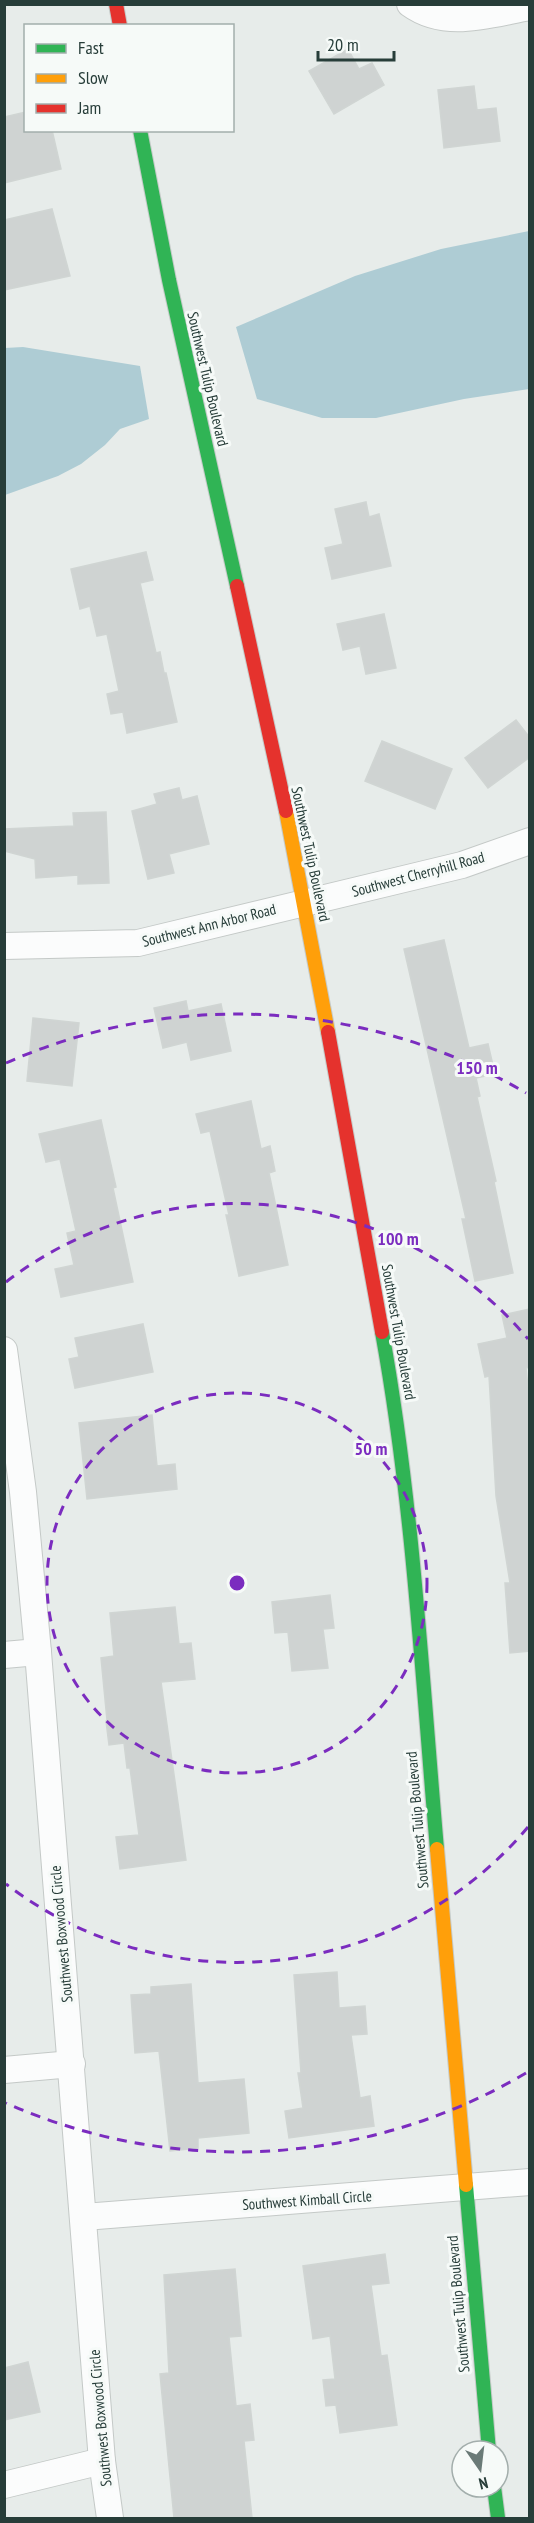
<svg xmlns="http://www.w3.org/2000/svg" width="534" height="2523" font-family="'PT Sans Narrow',sans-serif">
<rect width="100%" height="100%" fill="#e7ecea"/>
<g fill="#aeccd4">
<path d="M529 231V389L464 399 376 418H322L257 399 236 327 355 276 441 249Z"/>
<path d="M23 347 140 366 149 419 120 429 105 445 81 464 58 476 5 495V348Z"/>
</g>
<g fill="#cfd3d2" stroke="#d0d5d3" stroke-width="1.5">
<path d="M348 49 359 69 372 63 384 85 334 114 309 71Z"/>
<path d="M474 86 477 110 496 108 500 141 444 148 438 90Z"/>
<path d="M26 112V130H52L61 169 4 183V117Z"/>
<path d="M52 209 70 276 4 290V220Z"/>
<path d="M366 502 369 517 379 514 391 566 332 579 325 548 343 544 335 509Z"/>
<path d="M146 552 153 580 140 583 156 653 160 652 164 673H166L177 722 127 733 123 712 111 714 107 694 119 691 107 634 97 636 90 606 80 609 71 569Z"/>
<path d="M384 614 396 668 366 674 360 646 343 650 337 624Z"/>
<path d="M516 720 530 738V757L488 788 465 758Z"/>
<path d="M382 741 452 769 435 809 365 781Z"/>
<path d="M179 788 182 800 197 796 209 844 169 854 174 873 148 879 132 811 157 804 154 794Z"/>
<path d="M106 812 109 883 78 884V875L36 878 35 859 4 851V829L74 826 73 813Z"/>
<path d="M444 940 469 1048 488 1044 495 1074 476 1078 480 1096 477 1097 496 1181 494 1182 513 1273 475 1281 462 1219H466L404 949Z"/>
<path d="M186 1001 188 1011 221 1004 231 1051 191 1060 187 1042 163 1048 154 1008Z"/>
<path d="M33 1018 79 1023 72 1086 27 1081Z"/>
<path d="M251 1101 261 1149 270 1146 275 1171 269 1173 288 1265 239 1276 226 1215H229L210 1131 201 1133 196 1114Z"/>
<path d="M101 1120 116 1187 113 1188 133 1282 61 1297 55 1269 74 1265 67 1233 76 1231 60 1159 46 1162 39 1134Z"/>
<path d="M530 1309V1367L526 1368 530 1407V1651L510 1653 505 1583H510L496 1496 489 1376 485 1377 478 1344 507 1338 502 1315Z"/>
<path d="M143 1324 153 1372 75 1388 69 1359 79 1357 75 1338Z"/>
<path d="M152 1415 157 1466 175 1464 177 1489 87 1499 79 1423Z"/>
<path d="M330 1595 334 1628 323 1629 328 1668 292 1671 288 1632 275 1633 272 1602Z"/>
<path d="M175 1607 179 1644 191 1643 195 1679 161 1682 186 1860 120 1869 116 1837 139 1835 130 1768H127L124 1743 109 1745 106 1721 107 1720 101 1658 114 1656 110 1613Z"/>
<path d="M337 1972 339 2008 365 2006 367 2034 351 2035 360 2098 370 2096 374 2126 289 2138 285 2111 303 2108 298 2073H301L294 1975Z"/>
<path d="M191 1984 198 2083 244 2079 249 2133 198 2138V2148L170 2151 159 2051 135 2053 131 1995 151 1994V1987Z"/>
<path d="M385 2254 389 2283 371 2285 381 2356 387 2355 397 2425 340 2433 336 2405 326 2406 323 2380 335 2379 330 2336 313 2339 303 2266Z"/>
<path d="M235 2269 241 2336 229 2337 236 2406 250 2404 254 2440 244 2441 252 2518H174L160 2374 169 2373 164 2275Z"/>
<path d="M28 2362 40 2412 4 2420V2368Z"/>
</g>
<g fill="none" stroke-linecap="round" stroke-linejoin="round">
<defs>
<g id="street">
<path d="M410 4C446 30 490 14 530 7"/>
<path d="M4 946 138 943 462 865 530 841"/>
<path d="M4 1350 23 1492 38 1652 102 2461 110 2518"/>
<path d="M4 1655 38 1652"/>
<path d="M4 2070 72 2064"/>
<path d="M84 2217 530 2182"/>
<path d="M4 2485 102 2461"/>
</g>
<g id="fast">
<path d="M140 130 169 280 237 586"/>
<path d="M382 1332C413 1502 422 1677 437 1849"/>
<path d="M466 2185 489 2451"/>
<path d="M494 2487 498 2518"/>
</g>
<g id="slow">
<path d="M286 811 328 1032"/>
<path d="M437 1849 466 2185"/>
</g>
<g id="jam">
<path d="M116 4 120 26"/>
<path d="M237 586 286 811"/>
<path d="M328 1032 382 1332"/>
</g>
</defs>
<use href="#street" stroke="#c4c9c7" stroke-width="28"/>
<use href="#fast" stroke="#c5cac8" stroke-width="16"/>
<use href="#slow" stroke="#c5cac8" stroke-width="16"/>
<use href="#jam" stroke="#c5cac8" stroke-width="16"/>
<use href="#street" stroke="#fbfcfc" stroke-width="26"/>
<use href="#fast" stroke="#30b455" stroke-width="14"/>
<use href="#slow" stroke="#ff9f0a" stroke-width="14"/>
<use href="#jam" stroke="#e5322d" stroke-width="14"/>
</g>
<g fill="none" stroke="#7b2cbf" stroke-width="3" stroke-dasharray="10 8">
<circle cx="237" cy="1583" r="190"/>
<path d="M528 1827A380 380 0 0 1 6 1884M6 1282A380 380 0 0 1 528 1339"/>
<path d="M526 2073A569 569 0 0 1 6 2103M6 1063A569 569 0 0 1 526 1093"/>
</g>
<g text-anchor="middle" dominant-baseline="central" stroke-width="6" stroke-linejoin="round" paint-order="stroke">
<g font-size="15" fill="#273d39" stroke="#f6faf8">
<text transform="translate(208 379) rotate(77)">Southwest Tulip Boulevard</text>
<text transform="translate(311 854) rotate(78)">Southwest Tulip Boulevard</text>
<text transform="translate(418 874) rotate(-15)">Southwest Cherryhill Road</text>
<text transform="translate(209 925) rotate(-14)">Southwest Ann Arbor Road</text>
<text transform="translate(399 1332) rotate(80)">Southwest Tulip Boulevard</text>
<text transform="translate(417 1820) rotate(-95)">Southwest Tulip Boulevard</text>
<text transform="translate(61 1934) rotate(-95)">Southwest Boxwood Circle</text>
<text transform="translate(307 2200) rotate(-4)">Southwest Kimball Circle</text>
<text transform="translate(458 2304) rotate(-95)">Southwest Tulip Boulevard</text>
<text transform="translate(100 2418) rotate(-95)">Southwest Boxwood Circle</text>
</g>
</g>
<circle cx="237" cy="1583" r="9" fill="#7b2cbf" stroke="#f6faf8" stroke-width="3"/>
<g font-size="18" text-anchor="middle" font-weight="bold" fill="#7b2cbf" stroke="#f6faf8" stroke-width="6" stroke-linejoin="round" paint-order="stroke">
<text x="477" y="1074">150 m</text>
<text x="398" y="1245">100 m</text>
<text x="371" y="1455">50 m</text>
</g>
<rect width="534" height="2523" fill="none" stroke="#273d39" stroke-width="12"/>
<rect x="24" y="24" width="210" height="108" fill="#f6faf8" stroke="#a3aeac" stroke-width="1.5"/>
<rect x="36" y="44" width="30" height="9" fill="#30b455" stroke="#a3aeac" stroke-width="1.5"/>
<text x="78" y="54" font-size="18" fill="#273d39">Fast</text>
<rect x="36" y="74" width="30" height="9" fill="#ff9f0a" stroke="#a3aeac" stroke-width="1.5"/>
<text x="78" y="84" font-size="18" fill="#273d39">Slow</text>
<rect x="36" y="104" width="30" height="9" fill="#e5322d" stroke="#a3aeac" stroke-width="1.5"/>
<text x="78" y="114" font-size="18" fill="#273d39">Jam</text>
<g transform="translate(480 2469) rotate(166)"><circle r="28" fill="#f6faf8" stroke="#a3aeac" stroke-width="1.5"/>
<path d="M0-4.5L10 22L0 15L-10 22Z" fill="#6a7a77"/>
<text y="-9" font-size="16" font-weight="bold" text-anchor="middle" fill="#273d39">N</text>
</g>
<path d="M318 51v9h76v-9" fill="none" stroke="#273d39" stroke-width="3"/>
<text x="327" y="51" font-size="18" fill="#273d39" stroke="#f6faf8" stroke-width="4.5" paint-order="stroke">20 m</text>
</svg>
